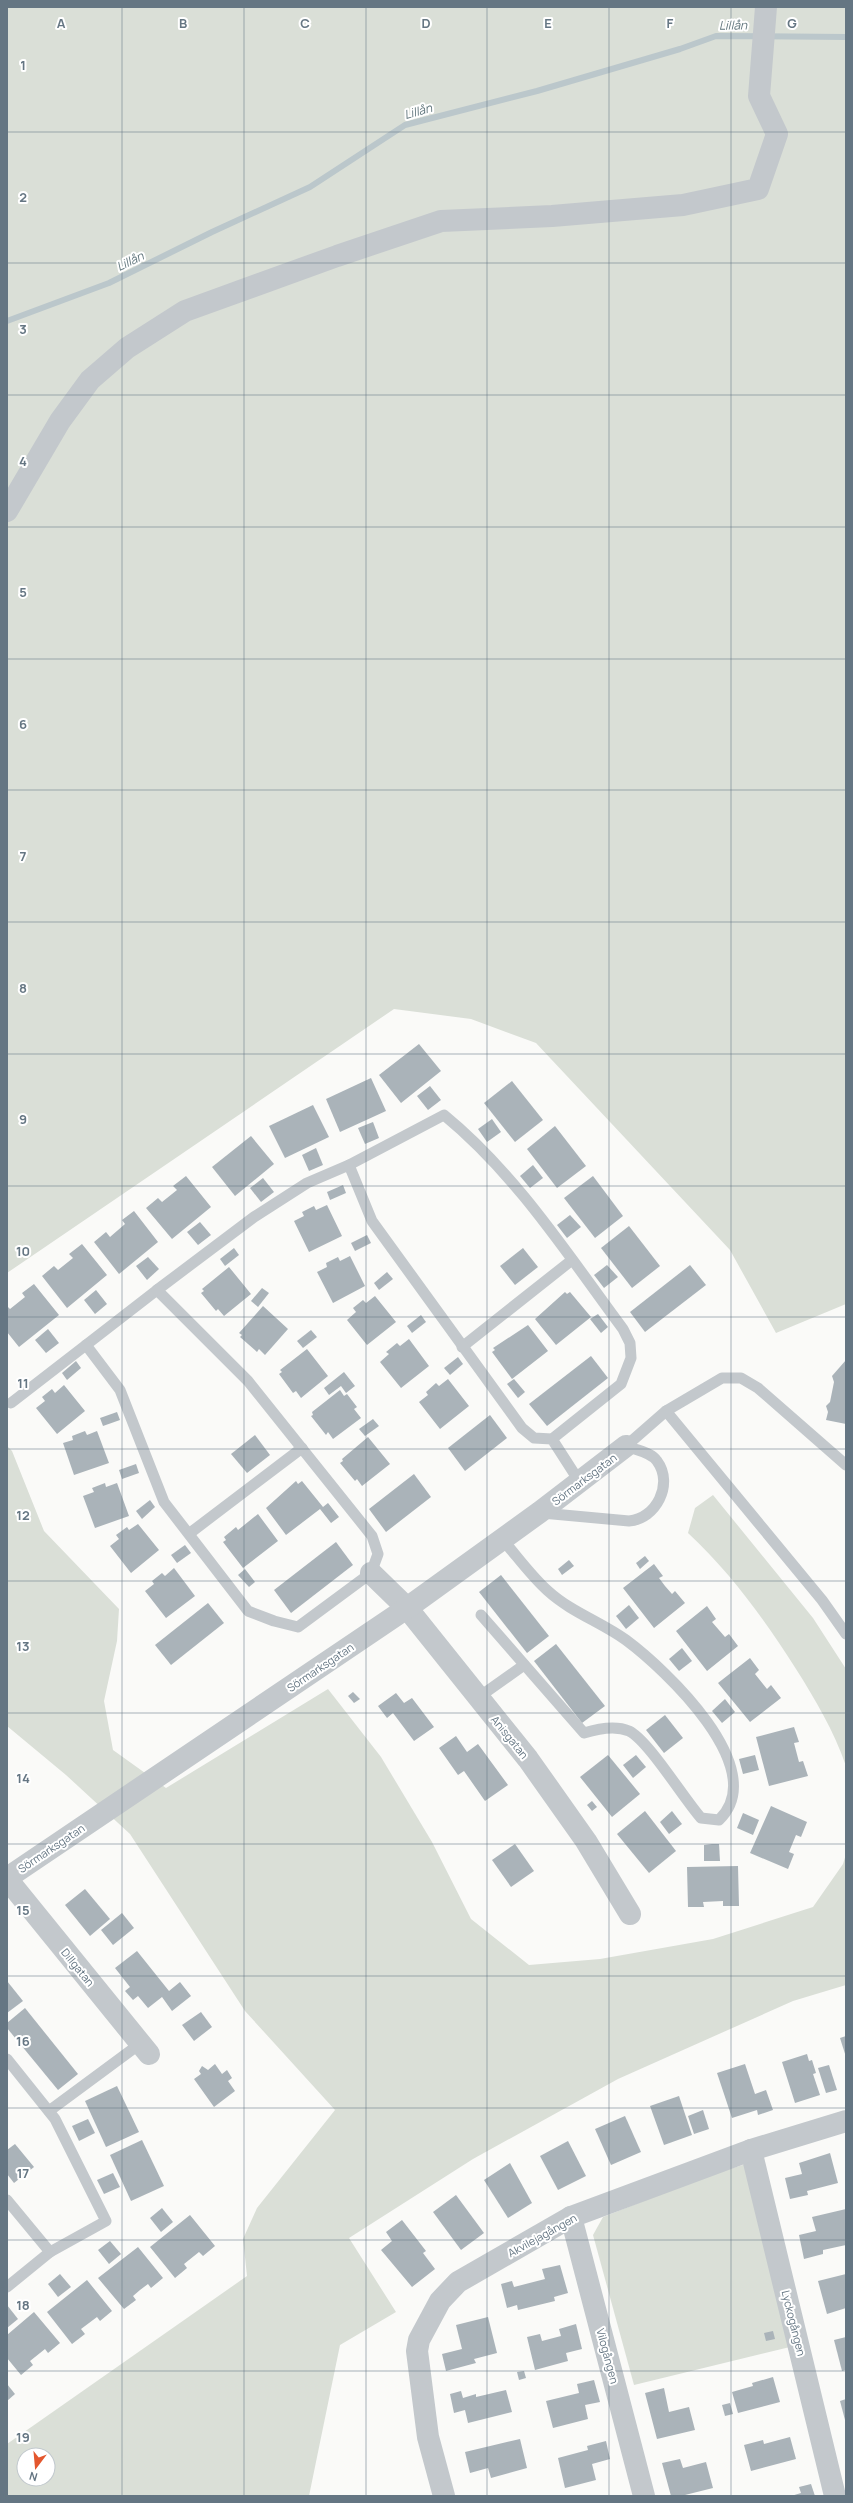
<svg xmlns="http://www.w3.org/2000/svg" width="853" height="2503" font-family="Manrope,sans-serif">
<rect width="100%" height="100%" fill="#fafaf8"/>
<g fill="#dadfd7" fill-rule="evenodd">
<path d="M7 7H846V1304L776 1333 730 1250 536 1043 471 1019 394 1009 7 1273Z"/>
<path d="M7 1446 12 1451 44 1531 119 1609 117 1641 104 1701 113 1750 166 1788 328 1689 381 1757 432 1842 471 1919 529 1965 600 1959 713 1939 813 1907 843 1864 846 1854V1985L793 2001 618 2079 473 2159 349 2238 396 2312 340 2345 309 2496H7V2444L247 2276 243 2239 257 2208 335 2110 245 2011 130 1834 66 1775 7 1726ZM24 2455H48V2479H24Z"/>
<path d="M713 1495 813 1618 846 1669V1766C834 1731 815 1699 796 1669 764 1619 731 1573 688 1533L695 1508Z"/>
<path d="M746 2164 790 2347 634 2385 593 2235 603 2217 707 2176Z"/>
</g>
<g fill="none" stroke-linecap="round" stroke-linejoin="round">
<path stroke="#bbc7cb" stroke-width="6" d="M7 321 109 283 212 232 310 187 405 125 537 91 680 49 716 36 846 37"/>
</g>
<g fill="#aab3b9">
<path d="M419 1044 441 1071 401 1103 379 1075Z"/>
<path d="M371 1078 386 1111 340 1132 326 1099Z"/>
<path d="M512 1081 543 1120 515 1142 484 1103Z"/>
<path d="M430 1086 441 1100 428 1110 417 1096Z"/>
<path d="M313 1105 329 1137 285 1158 269 1126Z"/>
<path d="M492 1119 501 1132 487 1142 478 1129Z"/>
<path d="M373 1122 379 1138 365 1144 358 1128Z"/>
<path d="M555 1126 586 1166 557 1188 527 1149Z"/>
<path d="M251 1136 274 1164 235 1196 212 1167Z"/>
<path d="M316 1148 323 1165 309 1171 302 1155Z"/>
<path d="M533 1165 543 1178 530 1188 520 1176Z"/>
<path d="M186 1176 211 1207 172 1239 146 1208 158 1198 162 1202 177 1190 173 1186Z"/>
<path d="M593 1176 623 1216 595 1238 564 1198Z"/>
<path d="M263 1178 274 1192 261 1202 250 1188Z"/>
<path d="M343 1185 346 1193 330 1200 327 1192Z"/>
<path d="M327 1205 342 1236 309 1252 294 1221 304 1216 302 1212 314 1206 316 1210Z"/>
<path d="M134 1211 158 1242 119 1274 94 1242 106 1232 110 1237 125 1224 122 1220Z"/>
<path d="M570 1215 581 1227 567 1238 557 1225Z"/>
<path d="M200 1222 211 1235 198 1245 187 1232Z"/>
<path d="M629 1226 660 1266 632 1288 601 1248Z"/>
<path d="M367 1235 371 1243 355 1251 351 1243Z"/>
<path d="M82 1244 107 1275 67 1308 42 1276 54 1266 58 1270 73 1258 69 1254Z"/>
<path d="M234 1248 239 1255 225 1266 220 1259Z"/>
<path d="M523 1248 538 1267 515 1285 500 1266Z"/>
<path d="M350 1256 365 1286 333 1303 317 1272 327 1267 326 1263 338 1257 340 1261Z"/>
<path d="M148 1257 159 1269 147 1280 136 1266Z"/>
<path d="M607 1265 618 1277 604 1288 594 1275Z"/>
<path d="M690 1265 706 1285 645 1332 630 1312Z"/>
<path d="M229 1267 251 1294 224 1316 218 1309 216 1311 201 1293 204 1291 202 1289Z"/>
<path d="M387 1272 393 1279 379 1290 374 1283Z"/>
<path d="M34 1284 59 1315 19 1347 7 1332V1306L10 1309 25 1297 22 1293Z"/>
<path d="M262 1288 269 1293 258 1307 251 1301Z"/>
<path d="M96 1290 107 1304 95 1314 84 1300Z"/>
<path d="M565 1292 567 1294 570 1292 591 1317 556 1345 535 1319Z"/>
<path d="M375 1296 396 1322 367 1345 347 1320 356 1312 353 1308 363 1300 366 1303Z"/>
<path d="M263 1306 288 1329 265 1355 259 1349 257 1352 240 1337 242 1335 239 1333Z"/>
<path d="M598 1314 608 1327 601 1333 590 1319Z"/>
<path d="M421 1315 426 1322 412 1333 407 1326Z"/>
<path d="M528 1325 548 1351 512 1379 492 1352 495 1350 493 1348Z"/>
<path d="M48 1329 59 1343 46 1353 35 1340Z"/>
<path d="M311 1330 317 1337 303 1348 297 1341Z"/>
<path d="M409 1339 429 1366 401 1388 380 1362 389 1354 386 1352 397 1343 400 1346Z"/>
<path d="M307 1349 328 1376 301 1398 296 1391 293 1393 279 1374 282 1372 280 1370Z"/>
<path d="M591 1356 608 1378 547 1426 529 1404Z"/>
<path d="M458 1357 463 1364 450 1375 444 1368Z"/>
<path d="M846 1360V1424L826 1420 828 1412 826 1406 830 1402 834 1382 832 1376Z"/>
<path d="M76 1361 81 1368 67 1380 62 1373Z"/>
<path d="M344 1372 355 1386 346 1393 341 1386 329 1395 324 1388Z"/>
<path d="M448 1379 469 1406 440 1429 419 1402 428 1395 426 1392 436 1383 439 1386Z"/>
<path d="M514 1379 525 1392 518 1398 507 1384Z"/>
<path d="M64 1385 85 1411 57 1434 36 1408 45 1401 42 1397 52 1389 55 1393Z"/>
<path d="M340 1390 344 1396 347 1394 357 1407 354 1409 361 1418 333 1439 328 1432 326 1435 311 1416 313 1415 312 1412Z"/>
<path d="M117 1412 120 1420 103 1426 100 1418Z"/>
<path d="M490 1415 507 1438 465 1471 448 1448Z"/>
<path d="M373 1419 379 1426 365 1436 359 1429Z"/>
<path d="M85 1431 87 1435 97 1431 109 1463 74 1475 63 1443 73 1440 72 1436Z"/>
<path d="M255 1435 270 1455 247 1473 231 1454Z"/>
<path d="M368 1437 390 1464 362 1486 357 1479 355 1481 340 1463 343 1461 342 1459Z"/>
<path d="M136 1464 139 1473 122 1479 119 1470Z"/>
<path d="M414 1474 431 1497 386 1532 369 1509Z"/>
<path d="M296 1481 298 1484 302 1481 323 1507 328 1503 339 1517 331 1523 320 1509 286 1535 266 1508Z"/>
<path d="M105 1483 106 1487 117 1483 129 1516 95 1528 83 1496 94 1492 92 1488Z"/>
<path d="M150 1500 155 1507 142 1519 136 1511Z"/>
<path d="M258 1514 278 1541 243 1568 223 1542 226 1540 224 1537 236 1527 238 1530Z"/>
<path d="M138 1524 159 1550 131 1573 110 1546 119 1539 116 1535 127 1527 129 1530Z"/>
<path d="M336 1542 353 1565 291 1613 274 1590Z"/>
<path d="M185 1545 191 1553 177 1563 171 1555Z"/>
<path d="M645 1556 649 1561 640 1569 636 1563Z"/>
<path d="M569 1560 574 1566 562 1575 558 1569Z"/>
<path d="M654 1564 663 1576 659 1578 665 1586 672 1594 675 1591 685 1603 654 1628 623 1588Z"/>
<path d="M174 1568 195 1596 166 1618 145 1591 154 1584 152 1581 162 1573 165 1576Z"/>
<path d="M245 1569 255 1582 249 1587 238 1575Z"/>
<path d="M501 1575 549 1636 527 1653 479 1592Z"/>
<path d="M208 1603 224 1623 171 1665 155 1645Z"/>
<path d="M629 1605 639 1618 626 1629 616 1616Z"/>
<path d="M707 1606 716 1619 712 1622 725 1637 729 1634 738 1646 707 1671 676 1631Z"/>
<path d="M556 1644 605 1706 582 1723 534 1661Z"/>
<path d="M682 1648 692 1661 679 1671 669 1659Z"/>
<path d="M750 1658 759 1670 755 1674 767 1689 771 1685 781 1698 750 1722 718 1683Z"/>
<path d="M353 1692 360 1699 354 1703 348 1696Z"/>
<path d="M396 1693 404 1703 412 1698 434 1727 414 1741 393 1713 387 1718 378 1706Z"/>
<path d="M725 1699 735 1712 722 1723 712 1711Z"/>
<path d="M665 1715 683 1738 664 1753 646 1730Z"/>
<path d="M794 1727 799 1742 794 1743 799 1762 803 1761 808 1776 769 1786 756 1737Z"/>
<path d="M456 1736 467 1752 478 1744 508 1785 485 1801 464 1771 458 1775 439 1748Z"/>
<path d="M608 1755 640 1794 612 1817 580 1777Z"/>
<path d="M636 1755 646 1767 633 1778 623 1765Z"/>
<path d="M755 1755 759 1770 743 1774 739 1759Z"/>
<path d="M592 1801 597 1807 592 1811 587 1805Z"/>
<path d="M771 1806 807 1822 801 1837 796 1835 789 1852 794 1854 788 1869 750 1853Z"/>
<path d="M645 1811 676 1851 649 1873 617 1834Z"/>
<path d="M672 1811 682 1824 669 1834 660 1822Z"/>
<path d="M743 1813 759 1820 753 1835 737 1828Z"/>
<path d="M515 1844 534 1871 511 1887 492 1860Z"/>
<path d="M712 1844H719L720 1861H704V1845Z"/>
<path d="M738 1866 739 1906H723V1901L703 1902 704 1907H688L687 1867Z"/>
<path d="M85 1889 110 1919 90 1936 65 1905Z"/>
<path d="M122 1913 134 1928 113 1945 101 1930Z"/>
<path d="M137 1951 169 1991 180 1982 191 1996 172 2011 162 1997 148 2008 138 1996 133 2000 125 1991 130 1987 115 1968Z"/>
<path d="M7 1981 23 2001 7 2013Z"/>
<path d="M25 2008 78 2074 58 2090 7 2028V2023Z"/>
<path d="M201 2012 212 2027 194 2041 182 2025Z"/>
<path d="M846 2036V2057L840 2038Z"/>
<path d="M807 2054 809 2061 812 2060 816 2073 813 2074 820 2095 795 2103 782 2062Z"/>
<path d="M215 2064 222 2074 227 2070 232 2078 228 2081 235 2091 214 2107 194 2079 201 2074 199 2071 202 2066 208 2070Z"/>
<path d="M745 2064 755 2094 766 2090 773 2110 758 2115 757 2110 732 2118 717 2073Z"/>
<path d="M829 2065 837 2090 826 2093 818 2068Z"/>
<path d="M117 2086 139 2132 106 2147 85 2101Z"/>
<path d="M679 2096 692 2135 664 2145 650 2106Z"/>
<path d="M703 2110 709 2129 694 2134 688 2116Z"/>
<path d="M625 2116 641 2152 611 2165 595 2129Z"/>
<path d="M88 2119 95 2133 79 2141 72 2126Z"/>
<path d="M142 2140 164 2186 131 2201 110 2155Z"/>
<path d="M568 2141 586 2176 558 2190 540 2156Z"/>
<path d="M15 2144 34 2167 14 2183 7 2174V2150Z"/>
<path d="M830 2153 838 2183 807 2191 808 2195 790 2199 785 2178 802 2174 799 2163Z"/>
<path d="M510 2163 532 2203 508 2218 484 2180Z"/>
<path d="M113 2173 120 2187 104 2194 97 2180Z"/>
<path d="M456 2195 484 2233 461 2250 433 2212Z"/>
<path d="M162 2208 173 2222 161 2232 150 2218Z"/>
<path d="M846 2209V2245L823 2250V2254L804 2259 799 2235 816 2231 812 2217Z"/>
<path d="M190 2215 215 2246 203 2256 199 2252 184 2264 187 2268 175 2278 150 2247Z"/>
<path d="M402 2220 426 2251 423 2253 435 2269 412 2287 381 2250 392 2241 386 2232Z"/>
<path d="M110 2241 121 2254 109 2264 98 2250Z"/>
<path d="M138 2247 163 2278 151 2288 148 2284 140 2290 133 2296 136 2300 124 2309 98 2278Z"/>
<path d="M560 2265 568 2293 554 2297 555 2301 518 2310 517 2305 507 2308 501 2284 512 2281 514 2287 545 2279 542 2269Z"/>
<path d="M60 2274 71 2287 58 2297 48 2284Z"/>
<path d="M846 2274V2308L827 2314 818 2281Z"/>
<path d="M87 2280 112 2311 100 2321 97 2317 81 2329 85 2334 72 2344 47 2312Z"/>
<path d="M7 2305 18 2319 7 2328Z"/>
<path d="M34 2312 60 2343 48 2353 45 2349 30 2361 33 2365 21 2375 7 2358V2335Z"/>
<path d="M488 2317 497 2353 474 2359 476 2363 446 2371 442 2354 462 2349 456 2325Z"/>
<path d="M576 2324 582 2349 566 2353 568 2361 535 2370 527 2337 540 2334 542 2341 561 2336 559 2329Z"/>
<path d="M773 2331 775 2339 766 2341 764 2333Z"/>
<path d="M846 2337V2370L842 2371 834 2340Z"/>
<path d="M524 2371 526 2378 519 2380 517 2372Z"/>
<path d="M773 2377 780 2402 738 2413 732 2392 753 2386 752 2383Z"/>
<path d="M594 2380 600 2402 585 2405 588 2419 553 2428 546 2401 579 2393 577 2384Z"/>
<path d="M7 2384 15 2394 7 2401Z"/>
<path d="M664 2388 669 2412 689 2407 695 2430 657 2439 645 2393Z"/>
<path d="M506 2390 512 2412 468 2423 465 2410 454 2413 450 2394 461 2391 463 2398 476 2394V2397Z"/>
<path d="M846 2399V2420H845L840 2401Z"/>
<path d="M730 2403 733 2414 725 2416 722 2405Z"/>
<path d="M790 2437 796 2459 751 2471 744 2445 763 2440 764 2444Z"/>
<path d="M520 2439 527 2468 491 2478 488 2468 470 2473 465 2452Z"/>
<path d="M606 2441 610 2459 592 2464 596 2480 565 2488 558 2458 588 2450 587 2446Z"/>
<path d="M680 2459 683 2468 706 2462 713 2488 681 2496H671L662 2463Z"/>
<path d="M811 2484 815 2496H791L801 2493 799 2487Z"/>
</g>
<g fill="none" stroke-linecap="round" stroke-linejoin="round">
<g stroke="#c3c8cc" stroke-width="11">
<path d="M157 1290 248 1381 372 1536 378 1554 371 1573 298 1627 274 1621 248 1611 164 1502 120 1390 86 1345Z"/>
<path d="M157 1290 254 1217 307 1183 349 1165"/>
<path d="M462 1347 572 1260"/>
<path d="M11 1403 86 1345"/>
<path d="M666 1411 822 1600 846 1634"/>
<path d="M552 1439 534 1438 522 1428 372 1221 349 1165 444 1115C516 1174 568 1255 623 1329L630 1343 631 1358 621 1384 552 1439 579 1481"/>
<path d="M542 1513 629 1521C656 1519 674 1484 657 1461 651 1452 636 1450 626 1446L666 1411 722 1378H741L758 1388 846 1465"/>
<path d="M190 1533 302 1448"/>
<path d="M481 1615 584 1733C597 1729 615 1725 629 1731 648 1740 684 1799 701 1818L719 1820C772 1769 665 1669 626 1640 601 1622 571 1612 548 1591 531 1576 517 1556 502 1539"/>
<path d="M479 1697 524 1665"/>
<path d="M7 2059 55 2119 106 2221 50 2252 7 2287"/>
<path d="M49 2111 141 2043"/>
<path d="M7 2200 50 2252"/>
</g>
<g stroke="#c3c8cc" stroke-width="22">
<path d="M7 511 60 421 90 380 127 348 185 311 337 256 441 221 552 216 683 205 758 189 777 134 759 96 766 7"/>
<path d="M371 1573 407 1608 528 1759 586 1841 630 1914"/>
<path d="M7 1878 407 1608 540 1512 626 1446"/>
<path d="M7 1879 149 2054"/>
<path d="M751 2150 835 2496"/>
<path d="M571 2217 644 2496"/>
<path d="M444 2496 428 2437 417 2351 419 2340 440 2301 458 2282 571 2217 751 2150 846 2121"/>
</g>
</g>
<path fill="none" stroke="#657683" stroke-width="1" stroke-opacity="0.55" d="M122 7V2496M244 7V2496M366 7V2496M487 7V2496M609 7V2496M731 7V2496M7 132H846M7 263H846M7 395H846M7 527H846M7 659H846M7 790H846M7 922H846M7 1054H846M7 1186H846M7 1317H846M7 1449H846M7 1581H846M7 1713H846M7 1844H846M7 1976H846M7 2108H846M7 2240H846M7 2371H846"/>
<g text-anchor="middle" dominant-baseline="central" stroke-width="4" stroke-linejoin="round" paint-order="stroke">
<g font-size="11" fill="#657683" stroke="#fff">
<text transform="translate(584 1479) rotate(-37)">Sörmarksgatan</text>
<text transform="translate(320 1667) rotate(-34)">Sörmarksgatan</text>
<text transform="translate(510 1737) rotate(51)">Anisgatan</text>
<text transform="translate(51 1848) rotate(-34)">Sörmarksgatan</text>
<text transform="translate(78 1967) rotate(51)">Dillgatan</text>
<text transform="translate(542 2235) rotate(-29)">Akvilejagången</text>
<text transform="translate(794 2323) rotate(76)">Lyckogången</text>
<text transform="translate(608 2356) rotate(75)">Vilogången</text>
</g>
<g font-size="12" font-style="italic" fill="#60757c" stroke="#fff">
<text transform="translate(733 25) rotate(-1)">Lillån</text>
<text transform="translate(418 111) rotate(-16)">Lillån</text>
<text transform="translate(130 261) rotate(-26)">Lillån</text>
</g>
</g>
<g font-size="13" text-anchor="middle" font-weight="bold" fill="#657683" stroke="#fff" stroke-width="4" stroke-linejoin="round" paint-order="stroke">
<text x="61" y="28">A</text>
<text x="183" y="28">B</text>
<text x="305" y="28">C</text>
<text x="426" y="28">D</text>
<text x="548" y="28">E</text>
<text x="670" y="28">F</text>
<text x="792" y="28">G</text>
<text x="23" y="70">1</text>
<text x="23" y="202">2</text>
<text x="23" y="334">3</text>
<text x="23" y="466">4</text>
<text x="23" y="597">5</text>
<text x="23" y="729">6</text>
<text x="23" y="861">7</text>
<text x="23" y="993">8</text>
<text x="23" y="1124">9</text>
<text x="23" y="1256">10</text>
<text x="23" y="1388">11</text>
<text x="23" y="1520">12</text>
<text x="23" y="1651">13</text>
<text x="23" y="1783">14</text>
<text x="23" y="1915">15</text>
<text x="23" y="2046">16</text>
<text x="23" y="2178">17</text>
<text x="23" y="2310">18</text>
<text x="23" y="2442">19</text>
</g>
<rect width="853" height="2503" fill="none" stroke="#657683" stroke-width="16"/>
<g transform="translate(36 2467) rotate(196)"><circle r="19" fill="#ffffff" stroke="#c1c8cd"/>
<path d="M0-3L7 15L0 10L-7 15Z" fill="#e4572e"/>
<text y="-6" font-size="11" font-weight="bold" text-anchor="middle" fill="#657683">N</text>
</g>
</svg>
